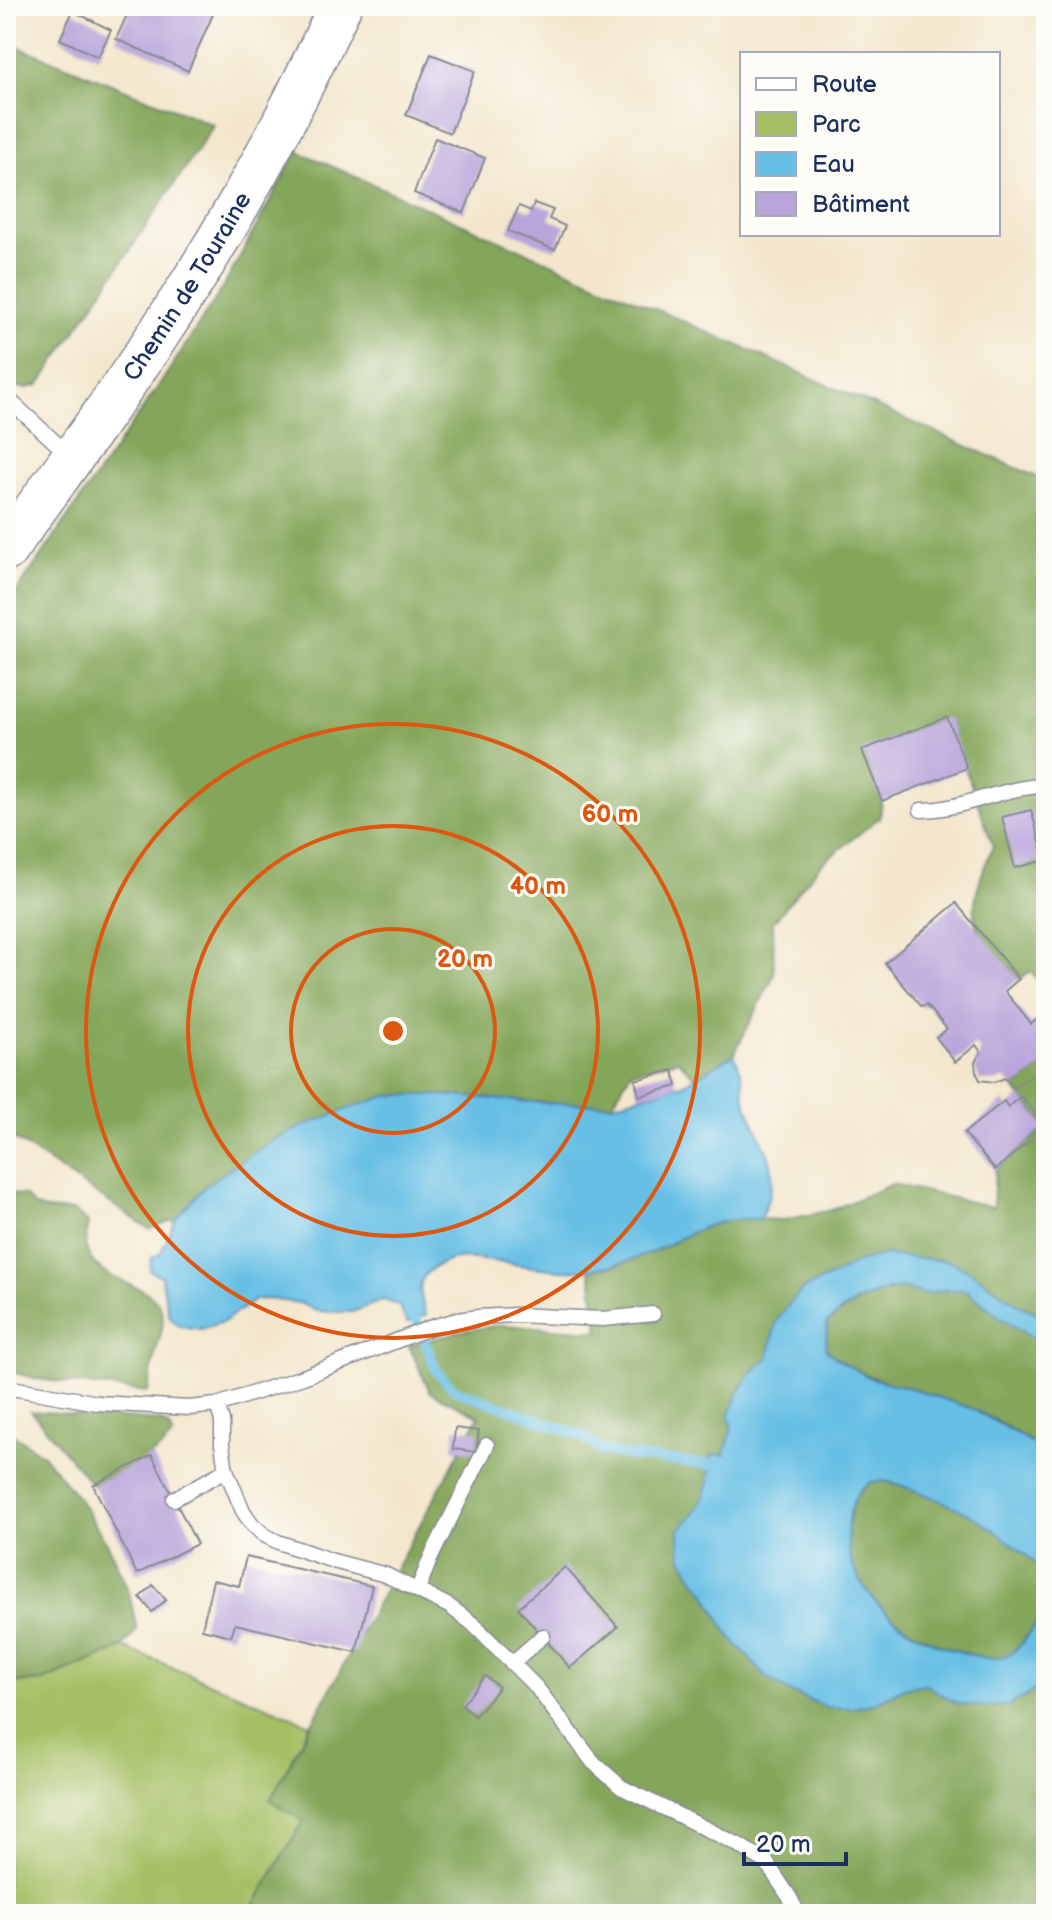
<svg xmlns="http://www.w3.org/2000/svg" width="1052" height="1920" font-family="'Balsamiq Sans',sans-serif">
<rect width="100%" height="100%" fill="#fdfcf7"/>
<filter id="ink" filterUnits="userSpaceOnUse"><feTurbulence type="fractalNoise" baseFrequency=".0125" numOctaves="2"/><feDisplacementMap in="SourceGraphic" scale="16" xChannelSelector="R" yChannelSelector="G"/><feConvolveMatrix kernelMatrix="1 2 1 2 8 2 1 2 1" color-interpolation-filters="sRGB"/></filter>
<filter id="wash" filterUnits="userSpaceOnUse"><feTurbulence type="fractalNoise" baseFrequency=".006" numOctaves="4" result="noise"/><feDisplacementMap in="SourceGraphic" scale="32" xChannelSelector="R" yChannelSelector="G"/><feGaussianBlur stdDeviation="1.8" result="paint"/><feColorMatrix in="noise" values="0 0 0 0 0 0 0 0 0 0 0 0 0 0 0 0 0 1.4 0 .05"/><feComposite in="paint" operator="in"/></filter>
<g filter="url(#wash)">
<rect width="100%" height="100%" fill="#f3e6cc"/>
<path fill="#a6bf65" stroke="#607762" stroke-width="2" d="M123 1647 310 1724 271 1800 303 1821 249 1914H6V1683L43 1681Z"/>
<g fill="#84a65a" stroke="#506a5c" stroke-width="2">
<path d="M6 42 214 125 39 385 27 388 13 387 6 372Z"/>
<path d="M297 151 1046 481V989L1030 971 1019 979C1008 966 986 944 979 931 966 908 984 868 993 846L947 718 863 750 882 801 880 817 820 865 773 922 774 975 734 1054 696 1078 678 1060 631 1072 612 1104 547 1103 441 1095H389L301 1127 267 1144 206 1185 176 1219 149 1229 16 1140 6 1137V607L166 375 224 286Z"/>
<path d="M1046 1064V1126L1014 1088Z"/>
<path d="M1046 1127V1316L1021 1306 970 1271 949 1261 885 1255 855 1263 837 1274 803 1289 776 1322 768 1358 751 1373 738 1394 729 1416 732 1428 725 1455 712 1454C707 1493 709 1502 680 1530L691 1574 705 1592 727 1632 765 1676 788 1691 806 1698 873 1704 904 1688 924 1684 957 1703 1022 1699 1046 1681V1914H249L303 1821 270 1800 479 1416 430 1392 409 1346 461 1331 502 1325 599 1331 590 1269 619 1264 660 1249 702 1227 740 1218 784 1220 832 1210 892 1184 993 1207 995 1170Z"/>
<path d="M6 1193 25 1196 34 1206 46 1210 74 1211 88 1223C87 1231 84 1240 86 1247 95 1288 156 1279 162 1313 165 1327 158 1341 155 1355 152 1367 150 1380 148 1392L43 1380 6 1371Z"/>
<path d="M901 1288 926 1294 945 1290H966L998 1316 1046 1346V1451C1023 1438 994 1417 969 1408 920 1389 866 1385 826 1349L827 1323C848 1305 874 1293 901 1288Z"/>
<path d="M31 1411 160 1421 170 1427 173 1435C157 1459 118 1472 93 1486Z"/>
<path d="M6 1429 43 1455 79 1499 108 1545 129 1592 137 1630 123 1647 43 1681 6 1683Z"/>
<path d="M875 1480C911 1484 964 1507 993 1528 1003 1535 1012 1543 1021 1551 1030 1559 1042 1567 1046 1578 1050 1593 1044 1613 1035 1625 1027 1637 1016 1654 1001 1657 989 1660 976 1656 965 1653 906 1637 834 1588 850 1518 854 1497 856 1491 875 1480Z"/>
</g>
<g fill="#68bfe5" stroke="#4277a2" stroke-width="2">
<path d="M734 1054C737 1062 741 1070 742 1078 744 1086 743 1095 746 1102 763 1152 787 1164 760 1219 740 1218 718 1221 700 1229 686 1234 674 1242 661 1248 640 1258 615 1266 591 1269 561 1273 529 1266 499 1262 483 1260 461 1255 445 1262 414 1275 418 1287 426 1315L407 1323 399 1306 384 1300 352 1312H334L316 1311 300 1303 267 1299 255 1300 223 1322 201 1329 180 1326 169 1316 161 1276 150 1271 151 1258 160 1254 176 1219 206 1185 267 1144 301 1127 350 1108 389 1095H441L547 1103 612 1104 677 1086 696 1078Z"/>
<path d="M885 1255 949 1261 970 1271 1021 1306 1046 1316V1346L998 1316 966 1290H945L926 1294 901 1288 889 1290 863 1299 842 1310 827 1323 826 1349 836 1358 870 1378 910 1388 973 1409 1046 1451V1580C1040 1566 1030 1558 1018 1549 984 1520 956 1505 913 1490 902 1486 890 1480 878 1481 866 1481 857 1492 853 1503 827 1577 896 1634 961 1652 973 1655 989 1661 1002 1657 1023 1651 1039 1620 1046 1601V1681L1022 1699 1006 1706 985 1707 956 1703 924 1684 904 1688 873 1704 852 1708 826 1707 788 1691 765 1676 734 1641 727 1632 705 1592 691 1574 682 1557 679 1540V1530C707 1503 708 1491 712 1454L725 1455 732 1428 729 1416 738 1394 751 1373 768 1358 776 1322 789 1304 803 1289 837 1274 855 1263Z"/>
</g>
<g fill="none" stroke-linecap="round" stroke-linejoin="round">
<path stroke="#68bfe5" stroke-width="10" d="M416 1319 437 1372 454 1389 582 1436 602 1451 635 1457 711 1465"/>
</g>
<g id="blocks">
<g fill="#b9a5da">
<path d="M131 6H200L214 12 188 71 116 39Z"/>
<path d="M73 11 111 30 98 57 60 39Z"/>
<path d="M431 54 475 71 450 133 406 115Z"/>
<path d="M435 138 485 158 464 213 414 193Z"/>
<path d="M534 203 553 210 549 219 565 226 555 250 508 231 519 206 531 211Z"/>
<path d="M947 717 967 768 882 801 862 750Z"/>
<path d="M1031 810 1045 860 1015 868 1002 817Z"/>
<path d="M956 903 1019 979 1005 991 1031 1024 1046 1013V1064L1014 1088 1005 1078 994 1082 980 1080 976 1072 975 1062 981 1052 976 1045 955 1062 936 1037 947 1029 927 1005 922 1007 885 963Z"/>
<path d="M673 1070 677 1086 639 1096 635 1080Z"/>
<path d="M1021 1096 1046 1127 995 1170 964 1133 1004 1101 1008 1107Z"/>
<path d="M455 1428 479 1431 476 1452 453 1449Z"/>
<path d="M152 1455 197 1544 137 1574 93 1485Z"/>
<path d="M246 1557 372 1586 356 1652 235 1624 231 1636 202 1629 213 1580 239 1586Z"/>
<path d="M565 1567 618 1627 570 1668 518 1608Z"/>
<path d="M153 1585 166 1600 152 1612 140 1597Z"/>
<path d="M485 1676 499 1687 475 1716 462 1705Z"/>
</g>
</g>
</g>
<g filter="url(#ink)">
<use href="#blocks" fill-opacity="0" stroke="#878a95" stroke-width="2"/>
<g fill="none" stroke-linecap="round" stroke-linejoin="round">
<defs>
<g id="lane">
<path d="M6 397 69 455"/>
<path d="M921 810C964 810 1003 786 1046 786"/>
<path d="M6 1387 98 1403 189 1408 217 1405 303 1377 432 1327 457 1320 479 1317 515 1315 603 1319 653 1314"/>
<path d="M217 1405 222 1421V1445L226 1470 243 1511 252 1524 264 1535 278 1542 333 1561 386 1575 449 1606 473 1624 537 1688 593 1762 621 1787 737 1844 766 1862 790 1898 798 1914"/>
<path d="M174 1499 226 1470"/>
<path d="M418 1589 431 1557 487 1445"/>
<path d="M512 1663 543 1636"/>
</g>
<g id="secondary">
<path id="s1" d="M6 550C67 464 131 379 187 290 245 199 295 104 340 6"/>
</g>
</defs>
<use href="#lane" stroke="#878a95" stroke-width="17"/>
<use href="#secondary" stroke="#878a95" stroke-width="45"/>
<use href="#lane" stroke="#fff" stroke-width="14"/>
<use href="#secondary" stroke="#fff" stroke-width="42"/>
</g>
</g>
<g fill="none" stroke="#de5710" stroke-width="4">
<circle cx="393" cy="1031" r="102"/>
<circle cx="393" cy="1031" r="205"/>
<circle cx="393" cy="1031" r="307"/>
</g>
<g text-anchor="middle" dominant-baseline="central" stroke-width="6" stroke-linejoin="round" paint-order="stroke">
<g font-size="24" fill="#1b2f5e" stroke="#fdfcf7">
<text stroke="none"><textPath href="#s1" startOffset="320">Chemin de Touraine</textPath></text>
</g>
</g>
<circle cx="393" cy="1031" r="12" fill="#de5710" stroke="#fdfcf7" stroke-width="4"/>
<g font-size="24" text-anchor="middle" font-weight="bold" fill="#de5710" stroke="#fdfcf7" stroke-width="6" stroke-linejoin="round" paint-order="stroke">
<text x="610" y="822">60 m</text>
<text x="538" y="894">40 m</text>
<text x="465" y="967">20 m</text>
</g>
<rect width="1052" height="1920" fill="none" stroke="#fdfcf7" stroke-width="32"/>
<rect x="740" y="52" width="260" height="184" fill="#fdfcf7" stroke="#a3aaba" stroke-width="2"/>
<rect x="756" y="78" width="40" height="12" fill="#ffffff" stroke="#a3aaba" stroke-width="2"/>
<text x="812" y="92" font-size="24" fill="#1b2f5e">Route</text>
<rect x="756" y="112" width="40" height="24" fill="#a6bf65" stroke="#a3aaba" stroke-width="2"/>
<text x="812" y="132" font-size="24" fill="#1b2f5e">Parc</text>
<rect x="756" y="152" width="40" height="24" fill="#68bfe5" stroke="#a3aaba" stroke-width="2"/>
<text x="812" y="172" font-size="24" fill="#1b2f5e">Eau</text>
<rect x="756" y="192" width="40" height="24" fill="#b9a5da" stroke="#a3aaba" stroke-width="2"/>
<text x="812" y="212" font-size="24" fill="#1b2f5e">Bâtiment</text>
<path d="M744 1852v12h102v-12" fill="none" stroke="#1b2f5e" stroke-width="4"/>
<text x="756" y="1852" font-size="24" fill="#1b2f5e" stroke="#fdfcf7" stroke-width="6" paint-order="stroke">20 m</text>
</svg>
